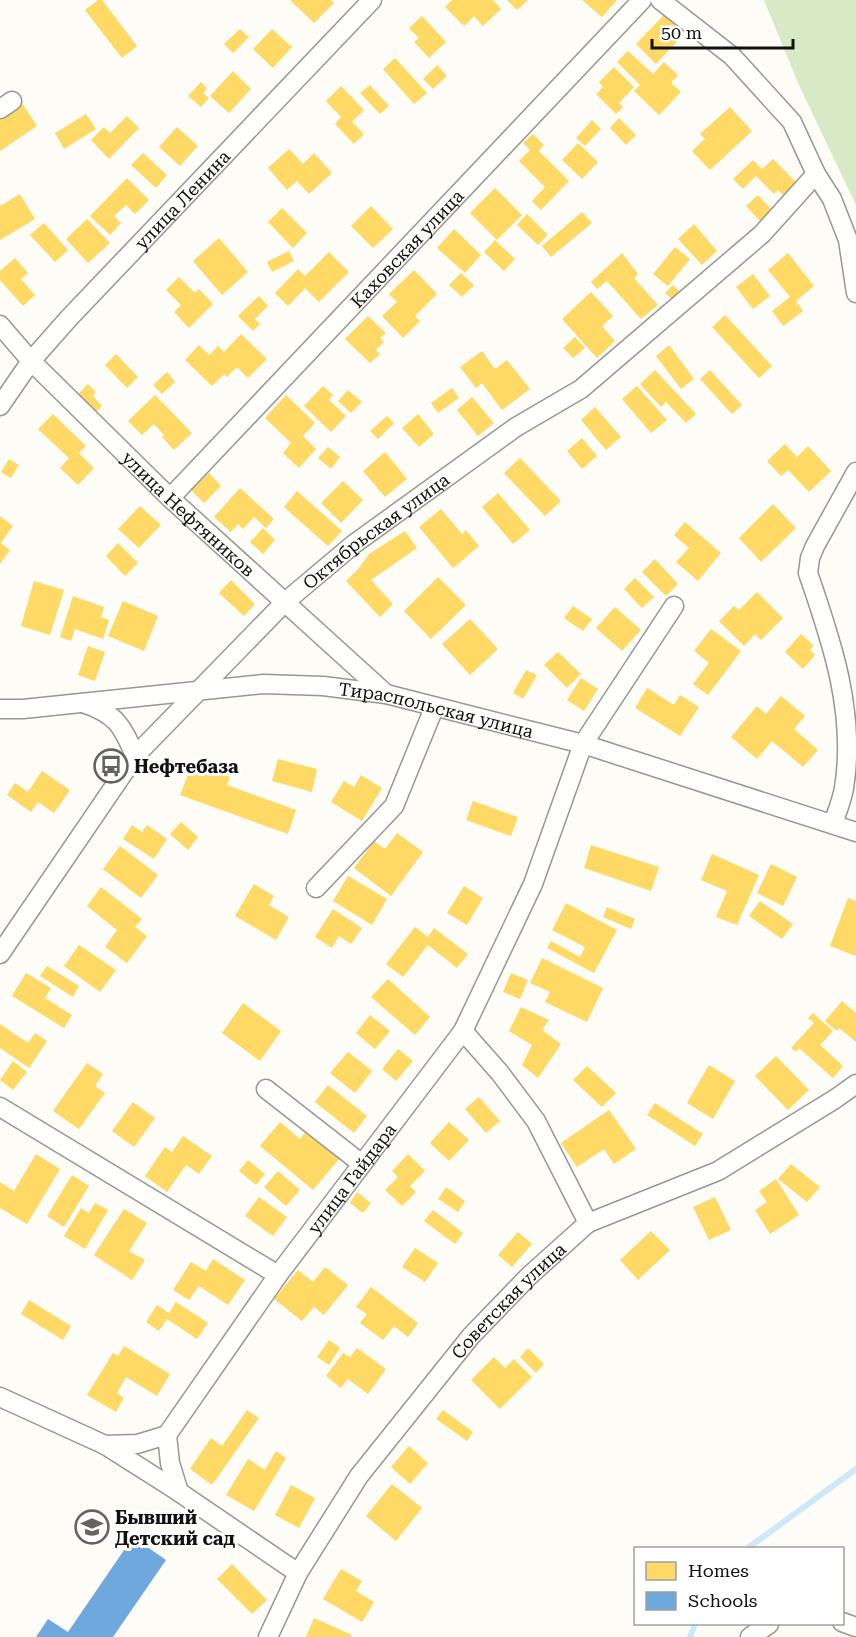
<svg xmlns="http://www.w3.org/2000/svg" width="856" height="1637" font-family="'Roboto Serif',serif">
<rect width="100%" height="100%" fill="#fdfcf7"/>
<path fill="#d8eac5" d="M764 0H856V205L798 83Z"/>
<g fill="#ffd966">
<path d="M98 0H102L137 46 122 58 85 10Z"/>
<path d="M290 0H331L334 3 314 23Z"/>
<path d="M452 0H493L501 9 483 26 474 16 464 26 445 7Z"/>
<path d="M507 0H528L517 10Z"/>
<path d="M582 0H617L602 17Z"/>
<path d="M664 15 684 34 656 64 636 44Z"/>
<path d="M422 16 446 42 429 58 414 42 419 38 409 28Z"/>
<path d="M240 29 249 37 233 53 224 44Z"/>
<path d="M272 29 292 47 273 68 253 49Z"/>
<path d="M628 51 653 74 664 62 678 75 671 83 681 92 659 115 634 91 640 85 617 62Z"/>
<path d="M395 58 427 93 414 104 383 69Z"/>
<path d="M437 65 447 76 433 89 423 79Z"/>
<path d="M614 67 634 87 619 103 623 107 616 114 596 94 603 87 599 82Z"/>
<path d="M233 71 251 89 229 113 210 96Z"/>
<path d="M201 82 207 88 203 93 209 98 201 107 188 96Z"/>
<path d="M370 85 389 106 380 114 360 93Z"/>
<path d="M341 86 364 110 352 122 364 134 354 144 335 124 341 117 326 101Z"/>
<path d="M22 103 37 126 0 151V118Z"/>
<path d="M730 107 752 131 710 170 692 151 705 139 700 134Z"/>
<path d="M86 114 96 129 64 149 55 133Z"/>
<path d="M127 116 139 128 109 159 91 140 104 127 110 133Z"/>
<path d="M619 118 636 135 626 145 610 128Z"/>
<path d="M592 120 601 129 585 146 576 138Z"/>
<path d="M177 127 198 146 180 166 159 147Z"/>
<path d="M533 134 544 145 539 151 569 181 541 210 532 201 545 187 519 161 530 150 523 143Z"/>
<path d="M578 143 598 162 582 179 562 160Z"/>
<path d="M289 149 303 164 314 153 332 173 309 194 297 181 287 190 268 168Z"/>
<path d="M143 153 167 175 156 188 131 165Z"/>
<path d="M773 159 801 187 788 200 778 190 774 194 756 176 743 189 733 179 753 160 762 169Z"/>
<path d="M127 178 149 200 135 214 126 205 114 216 121 223 110 235 90 216Z"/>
<path d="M495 188 522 215 497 240 470 213Z"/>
<path d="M20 194 35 219 0 240V206Z"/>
<path d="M758 195 772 210 760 221 746 206Z"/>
<path d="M371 206 393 229 373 248 351 226Z"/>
<path d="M282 208 307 233 293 248 268 222Z"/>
<path d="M582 212 592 223 551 257 542 246Z"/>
<path d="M527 214 548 235 538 245 517 225Z"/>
<path d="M87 219 110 243 88 263 66 239Z"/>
<path d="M44 223 68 250 55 262 30 235Z"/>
<path d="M694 224 717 251 702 265 678 239Z"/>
<path d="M454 229 481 255 465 273 437 248Z"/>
<path d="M219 238 248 272 222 295 193 261Z"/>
<path d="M495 240 515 259 504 271 484 252Z"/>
<path d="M675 247 690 259 668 286 653 274Z"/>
<path d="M289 251 294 261 272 272 267 262Z"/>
<path d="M329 252 349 272 319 302 305 288 288 306 275 293 298 269 305 276Z"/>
<path d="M622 253 638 274 634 278 658 305 641 319 607 281 597 289 591 282Z"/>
<path d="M788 253 814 286 796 301 803 311 783 326 772 311 790 297 768 270Z"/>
<path d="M15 258 28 273 21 279 35 295 23 306 0 280V271Z"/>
<path d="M414 270 437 294 415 316 420 321 403 338 382 316 397 302 389 294Z"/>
<path d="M461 273 474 285 462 297 449 285Z"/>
<path d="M753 274 770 296 753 309 736 287Z"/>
<path d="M179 277 195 293 199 289 213 304 189 328 174 312 181 305 166 290Z"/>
<path d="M673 285 679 291 672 299 665 293Z"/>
<path d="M591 292 613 316 602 326 615 341 597 358 562 319Z"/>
<path d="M259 296 268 306 255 319 260 324 253 331 238 316Z"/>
<path d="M725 315 772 366 759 378 712 327Z"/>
<path d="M368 316 386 333 380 338 384 342 376 350 380 354 370 363 345 339Z"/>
<path d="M241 334 267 359 248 378 237 367 227 377 224 374 212 386 185 360 199 345 209 355 218 346 224 352Z"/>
<path d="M575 337 585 348 573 358 563 348Z"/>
<path d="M669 345 694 379 681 389 656 356Z"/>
<path d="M482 351 495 369 507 360 530 389 502 410 482 383 476 388 460 367Z"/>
<path d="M116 354 138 377 127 388 105 365Z"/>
<path d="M655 370 696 414 686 423 666 402 661 407 640 384Z"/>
<path d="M710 370 742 405 732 414 700 379Z"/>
<path d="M167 372 175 382 162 394 153 385Z"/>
<path d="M88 384 96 392 93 396 102 406 94 414 76 396Z"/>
<path d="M323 386 333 395 329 400 346 416 331 432 304 406Z"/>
<path d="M637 386 667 420 651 433 622 399Z"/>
<path d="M452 388 459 398 438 413 431 403Z"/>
<path d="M348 390 362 402 351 413 338 401Z"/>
<path d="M155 395 192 433 174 450 162 437 164 435 154 424 142 435 128 421Z"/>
<path d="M286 395 315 423 303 436 316 449 299 468 283 453 291 443 265 418Z"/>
<path d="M472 397 494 423 478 436 457 410Z"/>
<path d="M595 407 621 437 606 450 581 420Z"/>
<path d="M53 414 86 446 79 453 94 468 78 485 60 468 69 458 38 429Z"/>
<path d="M418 414 434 434 419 447 402 428Z"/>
<path d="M387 416 394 423 378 439 370 431Z"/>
<path d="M582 438 597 456 582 469 567 451Z"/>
<path d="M785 444 797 457 808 446 831 471 809 492 788 470 781 476 767 461Z"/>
<path d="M328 447 340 457 331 469 318 458Z"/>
<path d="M385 452 407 479 385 497 363 471Z"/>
<path d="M520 458 561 501 545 516 504 473Z"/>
<path d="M9 459 19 465 11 478 1 472Z"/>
<path d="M209 473 221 486 204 503 191 490Z"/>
<path d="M343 481 363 500 341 523 321 503Z"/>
<path d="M240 488 274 519 266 528 254 517 243 529 238 524 231 532 214 517Z"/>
<path d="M297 491 342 531 328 546 284 507Z"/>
<path d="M498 493 530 530 513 544 482 507Z"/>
<path d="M773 504 796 528 761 562 739 538Z"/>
<path d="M140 506 161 525 139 548 118 529Z"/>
<path d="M441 509 462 534 466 530 479 546 453 568 419 527Z"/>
<path d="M0 516 13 526 1 543 10 550 0 564Z"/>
<path d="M685 522 721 553 698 581 676 562 689 548 674 535Z"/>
<path d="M263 528 275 540 263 554 250 542Z"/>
<path d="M405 531 417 548 371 580 393 604 380 617 346 581 359 568 369 554Z"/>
<path d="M118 543 138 563 125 576 106 556Z"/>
<path d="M655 559 678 584 666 596 642 572Z"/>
<path d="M438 577 466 605 431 639 404 611Z"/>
<path d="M635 578 654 597 642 608 624 589Z"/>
<path d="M231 580 255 604 244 616 219 593Z"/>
<path d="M34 581 64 590 50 635 21 626Z"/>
<path d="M757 592 783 618 761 640 755 634 744 646 719 621 734 606 739 610Z"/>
<path d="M73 596 104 607 101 617 109 620 103 639 75 629 71 641 60 637Z"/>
<path d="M123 601 158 616 144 651 108 636Z"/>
<path d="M573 606 592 619 583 631 564 618Z"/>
<path d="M615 607 641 630 622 651 596 628Z"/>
<path d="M470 619 498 649 470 675 442 644Z"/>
<path d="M711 629 741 651 708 695 693 684 709 663 694 651Z"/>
<path d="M801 634 814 646 810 650 815 655 803 669 785 652Z"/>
<path d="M88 646 105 652 95 681 78 675Z"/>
<path d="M558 652 581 674 567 688 544 665Z"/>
<path d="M526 670 537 675 523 699 513 693Z"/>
<path d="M581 678 598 689 584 711 567 700Z"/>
<path d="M647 688 674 705 680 695 699 707 680 736 635 708Z"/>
<path d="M781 696 805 716 794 729 818 750 803 767 772 741 757 759 731 737 757 706 766 714Z"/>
<path d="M278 759 317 769 312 792 272 781Z"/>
<path d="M192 764 230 777 227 785 296 810 288 834 180 795Z"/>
<path d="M42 771 70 790 54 813 38 802 31 812 7 795 15 783 28 792Z"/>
<path d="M361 775 382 788 362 821 331 802 344 781 354 787Z"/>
<path d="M473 801 518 817 511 836 466 820Z"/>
<path d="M181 822 198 837 188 850 170 834Z"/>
<path d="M132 825 142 832 147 825 167 839 154 859 123 839Z"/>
<path d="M397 833 423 852 391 896 354 868 374 841 385 849Z"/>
<path d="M591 845 659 867 651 891 584 868Z"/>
<path d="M120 846 158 875 141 898 103 869Z"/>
<path d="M712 854 759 875 737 925 716 917 727 891 701 880Z"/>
<path d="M771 864 797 877 783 906 757 893Z"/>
<path d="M348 876 387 899 372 925 333 901Z"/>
<path d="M254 884 274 896 269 905 289 917 276 940 235 916Z"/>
<path d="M464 886 483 898 467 925 447 913Z"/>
<path d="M101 887 142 919 135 927 147 936 127 963 105 947 117 930 87 906Z"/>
<path d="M848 898 856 901V956L830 946Z"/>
<path d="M760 901 793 924 782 939 749 916Z"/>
<path d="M566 903 617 930 594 973 547 948 551 941 580 957 585 947 552 930Z"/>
<path d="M607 907 635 919 631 929 603 917Z"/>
<path d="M333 909 362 928 351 944 339 936 332 948 315 937Z"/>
<path d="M415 927 428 937 434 928 468 954 457 968 428 945 403 977 386 964Z"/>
<path d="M79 945 116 970 100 992 64 966Z"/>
<path d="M542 958 603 988 587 1022 545 1002 550 992 530 983Z"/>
<path d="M47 966 79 986 73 997 40 976Z"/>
<path d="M26 973 51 988 45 998 72 1015 64 1028 12 996Z"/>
<path d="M511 973 528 980 520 999 503 992Z"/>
<path d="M388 979 430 1017 415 1035 371 997Z"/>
<path d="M842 1001 856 1013V1042L839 1028 837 1031 825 1021Z"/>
<path d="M243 1003 281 1031 260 1061 222 1033Z"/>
<path d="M521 1007 549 1020 542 1030 561 1044 538 1078 522 1065 532 1045 509 1031Z"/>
<path d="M813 1013 833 1031 820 1045 843 1066 833 1078 799 1048 796 1052 791 1048 814 1023 808 1018Z"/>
<path d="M370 1015 390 1031 375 1049 356 1033Z"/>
<path d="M0 1024 28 1043 35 1033 47 1041 29 1068 0 1048Z"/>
<path d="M398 1049 413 1061 396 1081 382 1069Z"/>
<path d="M348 1052 372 1071 355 1093 330 1073Z"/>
<path d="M776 1056 809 1090 788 1110 755 1076Z"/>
<path d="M13 1061 27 1072 13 1090 0 1080Z"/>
<path d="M87 1063 103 1074 95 1086 105 1093 79 1129 53 1111Z"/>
<path d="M709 1065 735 1081 713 1119 687 1103Z"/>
<path d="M587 1066 616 1093 602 1107 573 1080Z"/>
<path d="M328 1085 367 1116 354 1133 315 1102Z"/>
<path d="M479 1097 500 1121 486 1133 465 1109Z"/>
<path d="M133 1102 155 1118 134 1147 112 1131Z"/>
<path d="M655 1103 703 1134 695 1146 647 1115Z"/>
<path d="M609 1110 636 1149 614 1164 604 1149 577 1167 561 1143Z"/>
<path d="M280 1122 300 1139 306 1131 340 1158 313 1190 260 1146Z"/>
<path d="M449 1122 469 1140 449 1161 430 1143Z"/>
<path d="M183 1136 212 1156 199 1174 186 1165 167 1192 145 1176 165 1147 172 1152Z"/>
<path d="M36 1154 60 1169 27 1224 0 1208V1182L14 1191Z"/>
<path d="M408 1154 425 1171 410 1186 416 1192 402 1206 385 1190 398 1177 392 1171Z"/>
<path d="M248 1160 265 1174 256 1185 239 1171Z"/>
<path d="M791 1164 820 1187 807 1202 778 1179Z"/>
<path d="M278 1171 300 1190 286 1206 264 1187Z"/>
<path d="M72 1175 89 1186 64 1227 47 1216Z"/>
<path d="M776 1179 799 1215 770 1234 755 1210 767 1202 759 1191Z"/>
<path d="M446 1187 465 1201 458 1212 438 1199Z"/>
<path d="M357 1192 371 1203 363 1213 350 1203Z"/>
<path d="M259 1197 287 1217 273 1236 245 1216Z"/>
<path d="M715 1197 731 1230 709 1240 693 1207Z"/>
<path d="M95 1203 108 1210 85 1249 64 1236 81 1208 89 1213Z"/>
<path d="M124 1209 147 1223 129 1251 145 1260 132 1280 94 1255Z"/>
<path d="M433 1210 463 1233 455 1244 424 1221Z"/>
<path d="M651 1231 670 1250 638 1280 620 1260Z"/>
<path d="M518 1232 532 1244 512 1267 498 1255Z"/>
<path d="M415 1248 438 1263 425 1282 402 1267Z"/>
<path d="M213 1259 245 1280 228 1305 199 1286 189 1300 173 1290 191 1262 206 1271Z"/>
<path d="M325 1267 348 1285 324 1315 314 1307 302 1321 274 1299 298 1270 313 1282Z"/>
<path d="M371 1287 418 1323 408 1337 394 1326 383 1340 360 1323 367 1314 356 1307Z"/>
<path d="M29 1300 71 1326 63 1340 21 1314Z"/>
<path d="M176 1302 208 1323 197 1339 167 1319 159 1331 146 1322 157 1305 169 1313Z"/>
<path d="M329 1340 340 1348 329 1365 317 1357Z"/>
<path d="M124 1346 170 1374 157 1396 126 1377 117 1393 124 1398 116 1412 87 1395 113 1353 118 1356Z"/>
<path d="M357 1348 386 1369 368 1394 348 1379 341 1388 326 1376 343 1353 350 1357Z"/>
<path d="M528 1348 544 1364 536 1373 520 1357Z"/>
<path d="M494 1357 505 1368 514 1359 532 1377 500 1409 471 1380Z"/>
<path d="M247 1410 259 1418 212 1485 190 1469 211 1438 222 1446Z"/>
<path d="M443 1410 473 1432 467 1441 436 1419Z"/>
<path d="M409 1446 428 1463 410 1484 391 1467Z"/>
<path d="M276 1451 286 1458 254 1511 226 1495 248 1459 265 1470Z"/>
<path d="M392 1484 422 1508 396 1541 366 1516Z"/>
<path d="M291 1485 315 1498 299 1528 275 1515Z"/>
<path d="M232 1564 267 1600 252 1614 217 1579Z"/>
<path d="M341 1569 362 1581 356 1591 374 1602 362 1622 323 1599Z"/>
<path d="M314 1618 352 1635 351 1637H306Z"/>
</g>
<path fill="#6fa8dc" d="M133 1537 166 1560 113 1637H36L48 1619 68 1632Z"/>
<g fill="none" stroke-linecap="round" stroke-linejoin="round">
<g stroke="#cde8f7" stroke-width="6">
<path d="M748 1548 856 1469"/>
<path d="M690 1637 695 1624"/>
</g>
<defs>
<g id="minor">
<path d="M660 0 732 56 792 122 816 174 832 199 848 240 856 293"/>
<path d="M0 109 12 101"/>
<path id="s1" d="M0 325 31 361 170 498 386 694"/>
<path id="s2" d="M0 406 31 361 69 318 372 0"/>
<path id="s3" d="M170 498 642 0"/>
<path d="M83 703C116 714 122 725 135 756"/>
<path id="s4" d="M0 709H23L263 684 323 686 386 694 583 744 856 832"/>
<path d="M833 824C837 812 842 800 844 788 856 713 832 642 808 573L810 558 815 546 856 472"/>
<path d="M316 888 394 806 434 708"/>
<path id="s5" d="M0 954 135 756 285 602 354 544 516 427 581 389 762 234 816 174"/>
<path d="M463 1031 500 1073 536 1121 588 1223"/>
<path d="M266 1089 362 1164"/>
<path d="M0 1107 278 1275"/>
<path id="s6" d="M0 1397 105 1445 137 1444 167 1435 278 1275 463 1031 533 884 583 744 674 606"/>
<path d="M167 1435 170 1463 179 1492 298 1573"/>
<path d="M105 1445 179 1492"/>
<path d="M842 1622 856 1627"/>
<path id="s7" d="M268 1637 298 1573 359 1476 471 1336 529 1276 588 1223 718 1171 835 1099 856 1084"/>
<path d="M750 1637 769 1624"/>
</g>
</defs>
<use href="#minor" stroke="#979795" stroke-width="21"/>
<use href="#minor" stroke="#fffffe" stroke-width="18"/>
</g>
<defs>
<symbol id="bus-ring" viewBox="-11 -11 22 22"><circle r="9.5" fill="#fff" stroke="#646362" stroke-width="1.5"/><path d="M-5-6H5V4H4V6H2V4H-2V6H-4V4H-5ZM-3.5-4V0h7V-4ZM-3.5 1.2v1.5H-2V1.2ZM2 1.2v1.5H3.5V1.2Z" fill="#646362"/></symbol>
<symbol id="school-ring" viewBox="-11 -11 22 22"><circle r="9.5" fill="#fff" stroke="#646362" stroke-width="1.5"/><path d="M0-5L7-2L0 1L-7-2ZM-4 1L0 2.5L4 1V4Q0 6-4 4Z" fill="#646362"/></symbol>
</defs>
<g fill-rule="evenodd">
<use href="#bus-ring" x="92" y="747" width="38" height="38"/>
<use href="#school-ring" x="73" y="1508" width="38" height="38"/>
</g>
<g text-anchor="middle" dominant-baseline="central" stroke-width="6" stroke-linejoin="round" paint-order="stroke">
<g font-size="18" fill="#111" stroke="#fff">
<text stroke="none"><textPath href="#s2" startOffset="276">улица Ленина</textPath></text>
<text stroke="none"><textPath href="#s3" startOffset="344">Каховская улица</textPath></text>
<text stroke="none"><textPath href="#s1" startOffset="267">улица Нефтяников</textPath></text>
<text stroke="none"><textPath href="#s5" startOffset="570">Октябрьская улица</textPath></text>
<text stroke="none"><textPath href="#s4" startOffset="440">Тираспольская улица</textPath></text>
<text stroke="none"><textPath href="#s6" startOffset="495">улица Гайдара</textPath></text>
<text stroke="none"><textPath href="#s7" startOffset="416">Советская улица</textPath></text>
</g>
<g font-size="18" font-weight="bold" fill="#111" stroke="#fff" text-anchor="start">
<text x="134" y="766">Нефтебаза</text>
<text x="115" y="1517">Бывший<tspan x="115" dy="21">Детский сад</tspan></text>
</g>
</g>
<rect x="634" y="1547" width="210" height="78" fill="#ffffff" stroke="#a0a0a0" stroke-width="1.5"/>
<rect x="646" y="1562" width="30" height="18" fill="#ffd966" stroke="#a0a0a0" stroke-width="1.5"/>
<text x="688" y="1577" font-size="18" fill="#111111">Homes</text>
<rect x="646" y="1592" width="30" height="18" fill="#6fa8dc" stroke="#a0a0a0" stroke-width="1.5"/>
<text x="688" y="1607" font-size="18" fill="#111111">Schools</text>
<path d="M652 39v9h141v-9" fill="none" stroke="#111111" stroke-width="3"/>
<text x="661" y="39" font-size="18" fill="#111111" stroke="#ffffff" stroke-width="4.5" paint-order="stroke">50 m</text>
</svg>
